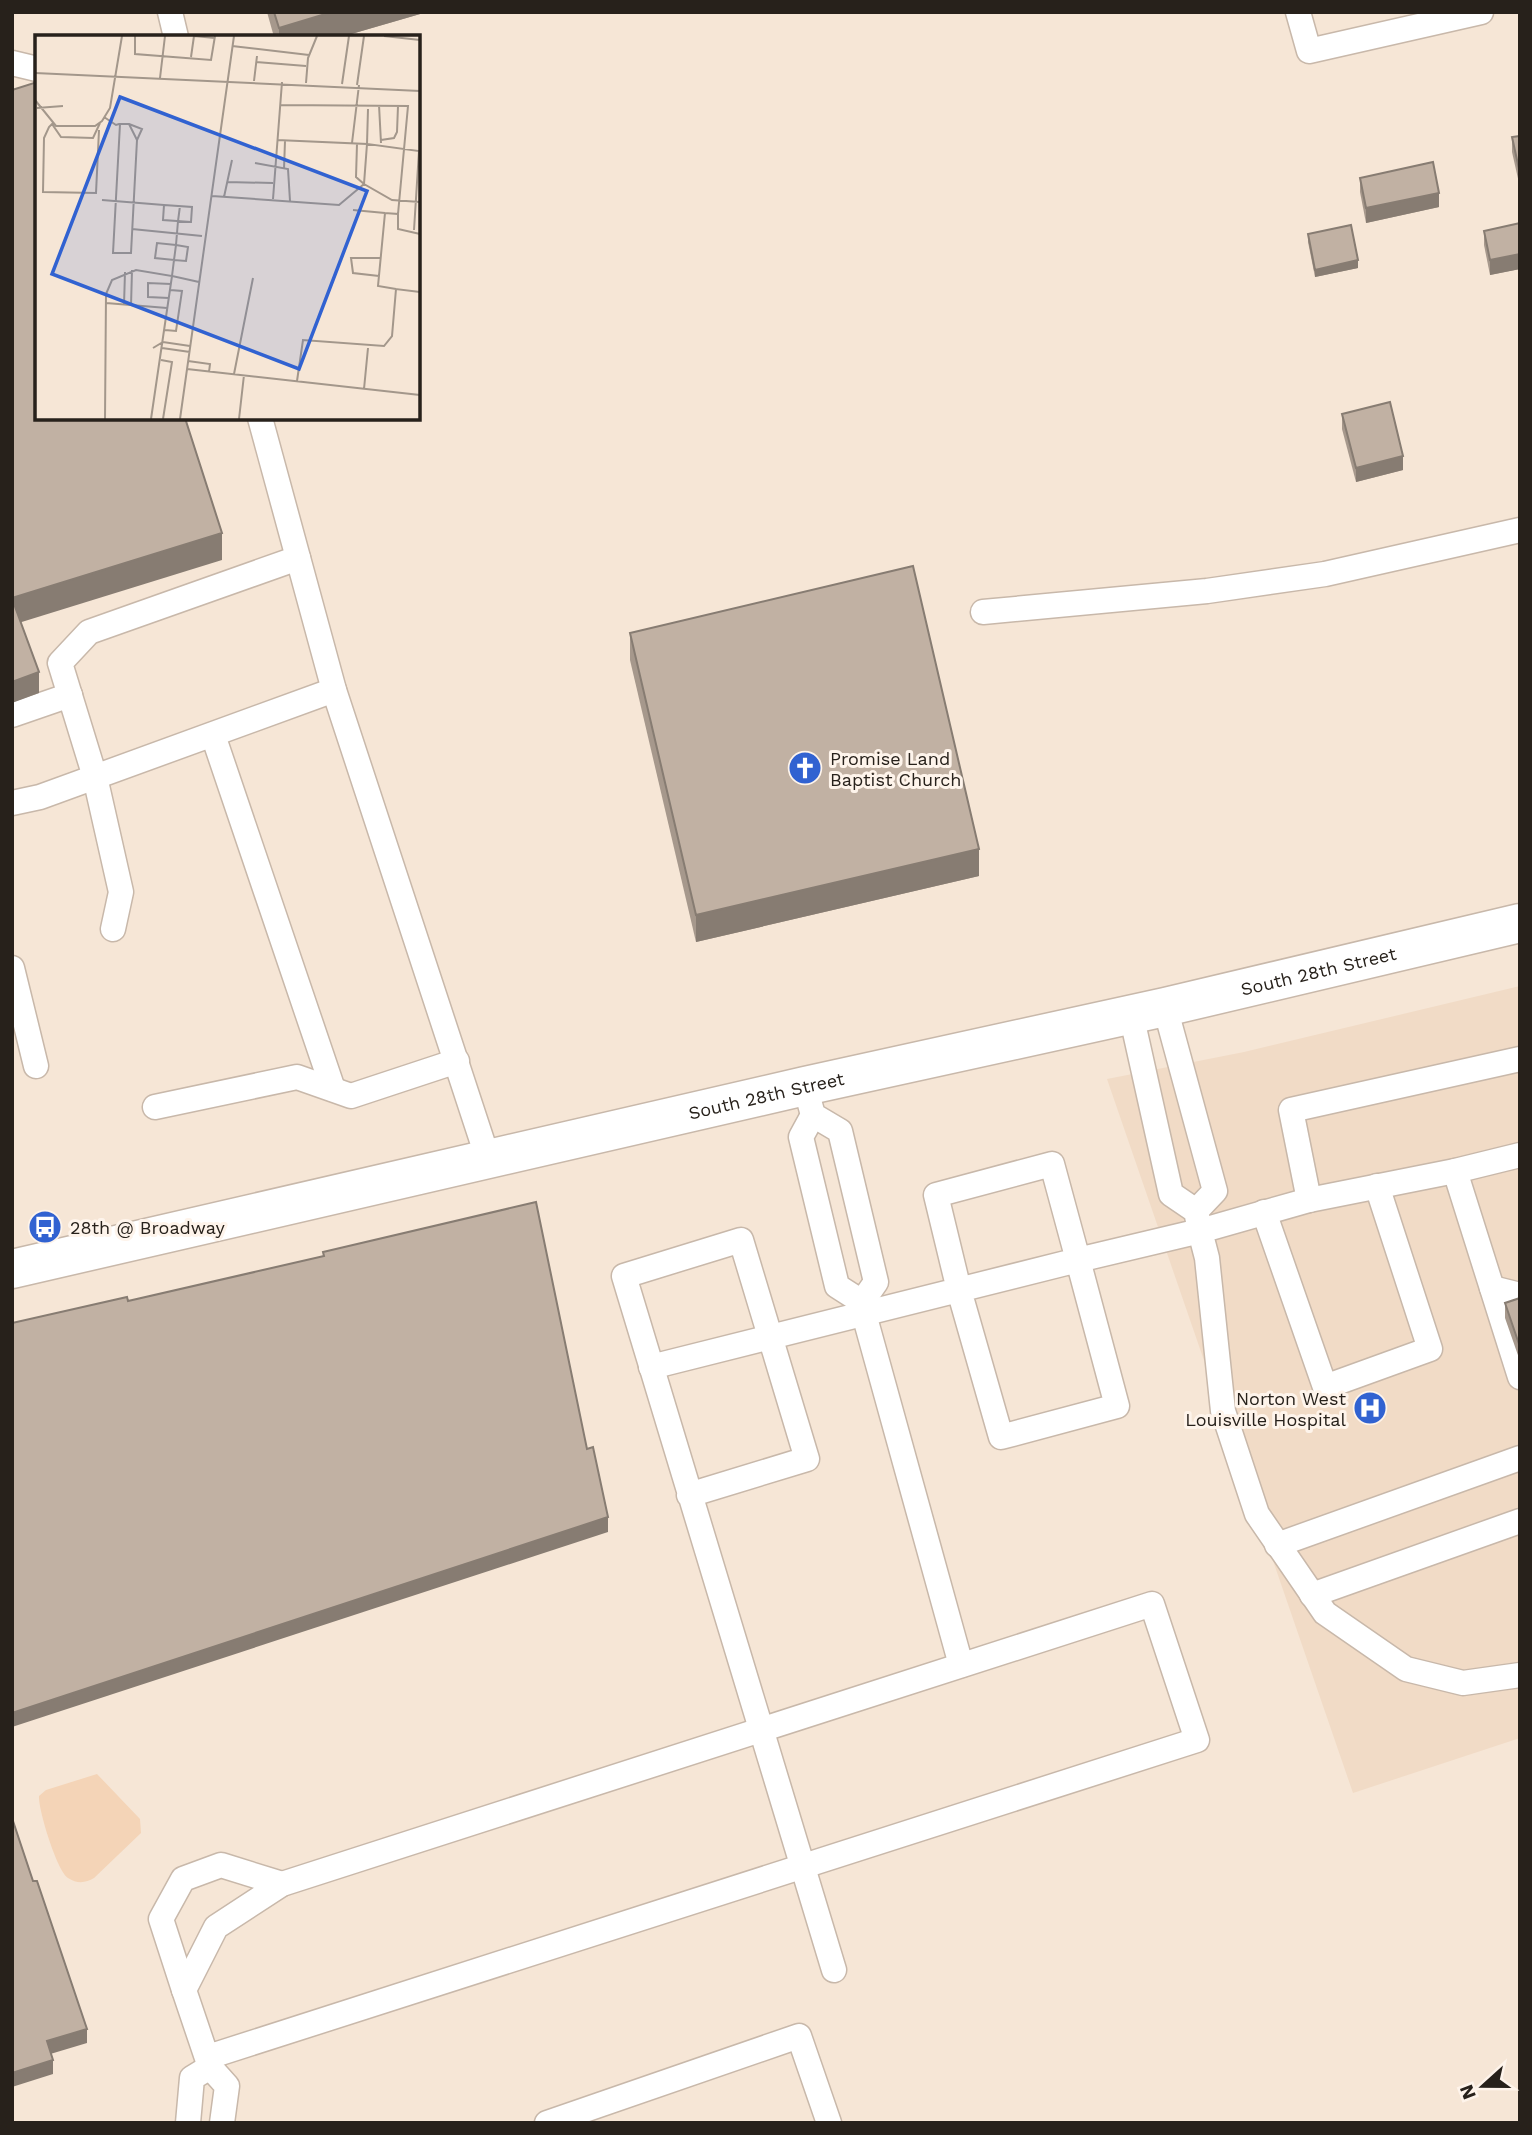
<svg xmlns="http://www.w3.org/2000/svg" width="1532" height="2135" font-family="'Work Sans',sans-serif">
<rect width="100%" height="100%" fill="#f6e6d6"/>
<path fill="#f1dbc6" d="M1520 986V1738L1353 1793 1107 1079 1244 1052Z"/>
<path fill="#f4d4b7" d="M97 1774 140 1819 141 1833 94 1878C86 1883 77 1884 68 1878 57 1871 38 1809 39 1796L46 1790Z"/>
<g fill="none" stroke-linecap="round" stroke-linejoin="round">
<defs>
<g id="service">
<path d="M170 12 176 37"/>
<path d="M1298 12 1309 51 1481 12"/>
<path d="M12 63 37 69"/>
<path d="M260 418 334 690 488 1159"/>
<path d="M983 612 1207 591 1325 574 1520 530"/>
<path d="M12 715 70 695"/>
<path d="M213 735 333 1089"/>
<path d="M12 803 40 797 334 690"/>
<path d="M113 929 121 892 95 777 60 663 89 632 298 558"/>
<path d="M12 968 36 1066"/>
<path d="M1165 1007 1215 1191 1196 1211"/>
<path d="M805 1086 813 1115 840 1131 876 1282 862 1302 864 1314 961 1665"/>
<path d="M155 1107 297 1077 351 1096 457 1061"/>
<path d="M813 1115 801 1137 837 1286 862 1302"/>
<path d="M1520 1155 1455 1171 1309 1200 1200 1231 1207 1258 1223 1411 1257 1514 1325 1613 1406 1669 1463 1683 1520 1675"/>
<path d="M1455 1171 1520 1377"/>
<path d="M1309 1200 1291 1110 1520 1059"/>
<path d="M1264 1212 1325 1387 1430 1349 1377 1186"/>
<path d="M1492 1288 1520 1295"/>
<path d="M651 1367C794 1332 936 1296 1078 1260L1117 1406 1001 1437 959 1290 936 1195 1052 1164 1078 1260 1200 1231 1196 1211 1171 1194 1131 1014"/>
<path d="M689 1495 807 1459 741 1240 624 1276 834 1970"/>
<path d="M1277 1545 1520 1458"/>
<path d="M1312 1595 1520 1521"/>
<path d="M184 1990 161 1919 183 1879 221 1865 282 1884"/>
<path d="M208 2057 1197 1740 1152 1604 282 1884 216 1927 184 1990 210 2067 227 2086 222 2123"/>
<path d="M188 2123 192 2078 210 2067"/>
<path d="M547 2123 799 2036 829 2123"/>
</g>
<g id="minor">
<path id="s1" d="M12 1269 805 1086 1165 1007 1520 923"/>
</g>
</defs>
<use href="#service" stroke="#c8b8aa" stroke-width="27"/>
<use href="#minor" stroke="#c8b8aa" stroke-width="41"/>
<use href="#service" stroke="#fff" stroke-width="24"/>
<use href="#minor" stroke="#fff" stroke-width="38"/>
</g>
<g fill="#a6988c">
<path d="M267 12H427L341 37H274Z"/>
<path d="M1520 136 1519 183 1512 152V137Z"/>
<path d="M1360 178 1439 207 1366 223 1360 192Z"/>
<path d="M1520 223V269L1490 275 1484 245V231Z"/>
<path d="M1308 234 1358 268 1315 277 1308 242Z"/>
<path d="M1342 414 1403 470 1356 482 1342 429Z"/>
<path d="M630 633 979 876 696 942 630 660Z"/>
<path d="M1520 1298V1361L1505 1318V1303Z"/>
</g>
<g fill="#877c72">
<path d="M332 12H427L341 37H279V28Z"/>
<path d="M1439 193V207L1366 223V208Z"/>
<path d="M1520 254V269L1490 275V260Z"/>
<path d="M1358 260V268L1315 277V270Z"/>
<path d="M1403 456V470L1356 482V468Z"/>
<path d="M222 533V560L12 625V598Z"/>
<path d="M39 672V693L12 703V682Z"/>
<path d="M979 849V876L696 942V915Z"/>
<path d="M14 1050V1071L12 1072V1051Z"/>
<path d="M608 1517V1532L12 1727V1713Z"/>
<path d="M87 2029V2043L47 2055V2041Z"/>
<path d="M53 2060V2074L12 2087V2073Z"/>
</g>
<g fill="#c1b1a3" stroke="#877c72" stroke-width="2">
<path d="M274 12H332L279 28Z"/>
<path d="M37 82V418H185L222 533 12 598V90Z"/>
<path d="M1520 136V169H1519L1512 137Z"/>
<path d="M1433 162 1439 193 1366 208 1360 178Z"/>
<path d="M1520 223V254L1490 260 1484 231Z"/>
<path d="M1351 225 1358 260 1315 270 1308 234Z"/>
<path d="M1390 402 1403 456 1356 468 1342 414Z"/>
<path d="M913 566 979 849 696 915 630 633Z"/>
<path d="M12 604H14L39 672 12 682Z"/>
<path d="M536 1202 587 1449 593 1447 608 1517 12 1713V1323L127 1297 128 1301 324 1256 323 1252Z"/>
<path d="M1520 1298V1347L1505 1303Z"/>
<path d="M12 1818 33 1881H37L87 2029 47 2041 53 2060 12 2073Z"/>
</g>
<defs>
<symbol id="church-disc" viewBox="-11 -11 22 22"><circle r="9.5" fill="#3162d1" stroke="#fef4eb"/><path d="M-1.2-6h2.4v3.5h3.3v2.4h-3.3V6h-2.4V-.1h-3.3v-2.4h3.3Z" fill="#fff"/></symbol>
<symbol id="bus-disc" viewBox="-11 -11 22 22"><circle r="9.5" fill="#3162d1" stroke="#fef4eb"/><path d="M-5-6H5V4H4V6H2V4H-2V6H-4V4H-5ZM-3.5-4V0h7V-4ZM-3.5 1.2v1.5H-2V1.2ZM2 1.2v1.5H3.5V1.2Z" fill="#fff"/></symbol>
<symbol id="hospital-disc" viewBox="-11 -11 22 22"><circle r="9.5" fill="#3162d1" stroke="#fef4eb"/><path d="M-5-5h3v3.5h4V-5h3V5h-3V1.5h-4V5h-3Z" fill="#fff"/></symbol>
</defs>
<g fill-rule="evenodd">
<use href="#church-disc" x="786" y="749" width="38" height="38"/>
<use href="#bus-disc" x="26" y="1208" width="38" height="38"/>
<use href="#hospital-disc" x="1351" y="1389" width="38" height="38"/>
</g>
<g text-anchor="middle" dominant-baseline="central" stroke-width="6" stroke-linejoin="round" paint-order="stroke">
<g font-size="18" fill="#27211b" stroke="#fef4eb" text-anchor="start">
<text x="830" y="758">Promise Land<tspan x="830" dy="21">Baptist Church</tspan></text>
<text x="70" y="1227">28th @ Broadway</text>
<text x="1346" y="1398" text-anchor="end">Norton West<tspan x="1346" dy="21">Louisville Hospital</tspan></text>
</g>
<g font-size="18" fill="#27211b" stroke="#fef4eb">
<text stroke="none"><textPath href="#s1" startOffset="1340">South 28th Street</textPath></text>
<text stroke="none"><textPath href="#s1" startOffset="774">South 28th Street</textPath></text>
</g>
</g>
<g transform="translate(35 35)">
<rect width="385" height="385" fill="#f6e6d6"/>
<path fill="none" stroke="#a3978b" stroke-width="2" d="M100 1V19L176 25 180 1M159 1 180 3M349 1 385 5M197 11 274 20M156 22 159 1M221 27 271 31M0 38 385 56M125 43 130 1M219 46 222 21M271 48 273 23 282 1M307 49 314 1M322 50 329 1M0 65 21 91H60L67 86 75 73 87 1M246 70 373 71 363 179M344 70 346 108M2 73 28 71M333 74 332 109 384 116 379 195M69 82 81 90 84 89H94L102 105 96 218H78L85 89M94 89 107 94 102 105M64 95 61 158 8 157 9 103 14 92 17 89 26 102 58 103 65 88M242 105 332 109 329 149 357 165 385 167M346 105 359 103 362 97 363 71M317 108 324 50M220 128 253 134 255 166M249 134 250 106M192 147 238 148M177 161 304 170 329 149 321 142 322 109M189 162 197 125M238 164 247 47M67 165 129 170 157 172 156 187 128 185 129 170M145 171 143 186 141 210 139 225 120 223 122 208 141 210 153 212 151 226 139 225 137 241 164 247M318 175 350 178M97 194 167 201M344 241 318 238 316 223H346M361 254 343 251 350 178 363 179V194L385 199M134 263 113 262V248L136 249M71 268 132 273M89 270 90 237M96 271 97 235M130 295 141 296 147 256 135 255M118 313 128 307 155 311M127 313 155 317M126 325 137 327 128 384M153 326 175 329 174 337M152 334 385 360M199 339 218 243M262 346 268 305 349 311 357 301 361 254 385 257M329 354 333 313M70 384 71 259 77 245 101 235 137 241 116 384M145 384 199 1M204 384 209 340"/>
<path fill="#3162d1" fill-opacity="0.15" stroke="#3162d1" stroke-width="3.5" d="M85 62 332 156 264 334 17 239Z"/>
<rect width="385" height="385" fill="none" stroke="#27211b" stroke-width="3.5"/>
</g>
<rect width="1532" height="2135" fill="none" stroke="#27211b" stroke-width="28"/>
<g transform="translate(1483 2086) rotate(249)" stroke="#fef4eb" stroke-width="5" paint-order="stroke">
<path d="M0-5L12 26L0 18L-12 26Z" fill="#27211b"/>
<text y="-10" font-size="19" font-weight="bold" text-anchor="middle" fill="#27211b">N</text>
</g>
</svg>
